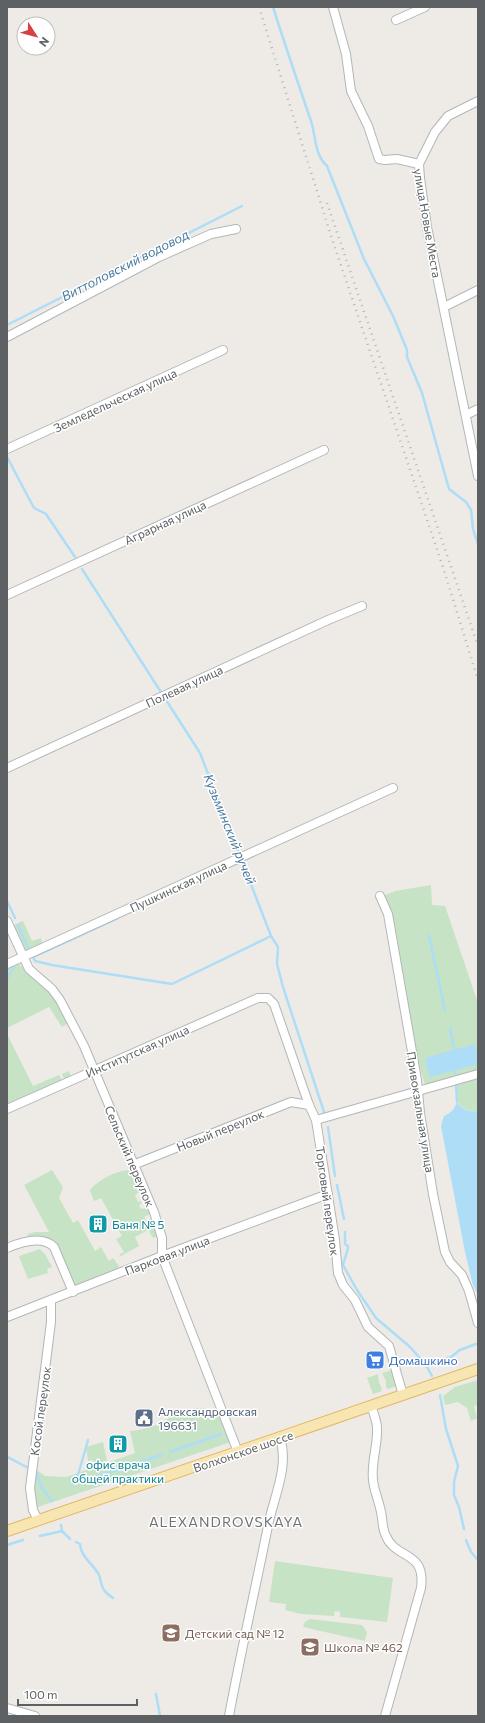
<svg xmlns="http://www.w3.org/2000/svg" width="485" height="1723" font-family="Commissioner,sans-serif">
<rect width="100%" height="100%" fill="#eeebe6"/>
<g fill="#c7e3c5">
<path d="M431 885 432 905 445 906 478 1003V1070L425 1085 417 1057 391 916 383 896 395 891Z"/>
<path d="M23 921 32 941 41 938 43 945 26 952 13 928 14 925Z"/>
<path d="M18 963 53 995 70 1022 62 1027 49 1007 7 1028V966Z"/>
<path d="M7 1034 33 1086 59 1075 62 1080 64 1079 62 1074 69 1071 71 1077 7 1107Z"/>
<path d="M478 1077V1112C457 1109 457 1103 456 1084Z"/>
<path d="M52 1170 63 1187 59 1198 73 1223 78 1220 95 1251 101 1247 109 1261 113 1258 119 1266 118 1269 77 1287 72 1282 56 1245C48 1236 41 1238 30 1238L27 1234 36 1232H49L24 1185Z"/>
<path d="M127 1170 134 1173 141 1191 135 1195 138 1202 141 1201 142 1203 139 1205 141 1209 146 1208 150 1214 144 1217 146 1221 150 1219 153 1221 158 1236 153 1238 148 1230 135 1237 139 1246 119 1257 120 1254 124 1252 116 1239 122 1236 101 1198 94 1201 90 1190C98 1180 114 1172 127 1170Z"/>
<path d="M40 1249 45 1254 52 1267 47 1269 48 1273 28 1279 19 1256Z"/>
<path d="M392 1370 397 1386 388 1389 386 1387V1381L382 1373Z"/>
<path d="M378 1374 379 1383 382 1388 381 1389 382 1391 373 1394 367 1378Z"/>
<path d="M478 1380V1405L474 1406 477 1418 471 1421 467 1408 458 1402 445 1405 443 1396 455 1387Z"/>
<path d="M198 1408 219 1410 231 1442 35 1508 31 1490 34 1468 45 1476 66 1477 135 1453 130 1431C144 1430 167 1424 175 1412Z"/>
<path d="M103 1442 107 1461 94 1464 93 1460 88 1461 86 1447Z"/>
<path d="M275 1561 393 1578 387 1622 340 1617V1612L335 1611 334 1616 301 1614 285 1610 286 1604 269 1602Z"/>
<path d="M310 1619 362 1625 367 1632 365 1641 303 1627 305 1622Z"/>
</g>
<g fill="#adddf7">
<path d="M475 1044 478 1056V1064L430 1077 425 1061 428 1057Z"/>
<path d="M457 1101C461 1110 469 1111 478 1112V1295L473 1285 465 1252 441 1126 444 1116C451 1113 455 1109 457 1101Z"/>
</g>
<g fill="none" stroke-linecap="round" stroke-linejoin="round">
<g stroke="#adddf7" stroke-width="2.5">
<path d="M273 7C285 45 298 83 311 121 316 136 314 154 327 166L364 259 393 316 407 350V357L422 393 449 489 466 502 471 510 473 529 478 544"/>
<path d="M7 325 242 206"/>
<path d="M7 457 34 508 46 514 75 557"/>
<path d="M82 569 200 753 271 936 278 947 277 964 283 987 324 1112"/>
<path d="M7 901 15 918"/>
<path d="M150 903 190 886"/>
<path d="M118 918 33 957 35 961 52 965 172 984 271 936"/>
<path d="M18 925 28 948"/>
<path d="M429 935 445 1011"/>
<path d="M7 979 14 966"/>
<path d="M450 1028 455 1053"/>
<path d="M455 1068V1074"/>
<path d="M456 1084 457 1101"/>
<path d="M328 1127 335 1176"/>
<path d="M337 1185 344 1219"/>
<path d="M345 1232V1244L348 1246C348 1252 344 1259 343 1265L357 1290 376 1318 410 1347 426 1365 432 1376"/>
<path d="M426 1365 451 1357 460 1350 476 1344"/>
<path d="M440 1395 446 1429 458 1466 454 1482V1495L459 1507 464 1529"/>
<path d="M170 1452 221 1434"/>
<path d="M7 1457C17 1461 25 1468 35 1470L42 1488 52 1501"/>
<path d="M126 1467 161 1455"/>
<path d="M76 1482 88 1440"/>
<path d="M73 1484 123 1468"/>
<path d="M61 1525 62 1531 70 1539"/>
<path d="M40 1536 62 1531"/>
<path d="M466 1540 471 1552 478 1560"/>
<path d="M76 1542 80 1544C81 1558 93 1563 99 1575 101 1580 101 1586 104 1590 106 1593 110 1596 113 1598"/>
<path d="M7 1545 23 1540"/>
<path d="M156 1694 160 1716"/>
</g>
<defs>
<g id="minor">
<path d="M333 7 346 54 351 91 368 126 379 159 385 160 397 159 419 164"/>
<path d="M396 20 425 7"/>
<path d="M478 101 448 116 435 132 419 164 420 178 427 227 478 476"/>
<path d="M444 307 478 290"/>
<path d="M7 337 159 257 211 234 236 229"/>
<path d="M466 415 478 409"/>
<path d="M7 449 223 350"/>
<path d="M7 595 324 450"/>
<path d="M7 768 328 620 362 606"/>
<path d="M380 896 388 914 417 1080 420 1113 433 1194 445 1252 450 1262 462 1275 469 1291 478 1323"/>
<path d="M7 921 29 969 52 989 60 1000 84 1046 154 1212 162 1238V1256L238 1452"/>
<path d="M7 964 393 788"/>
<path d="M7 1109 258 998H268L274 1004 309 1105 316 1120 335 1240 338 1273 343 1285 355 1300 368 1327 389 1346 403 1395"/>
<path d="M316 1120 478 1074"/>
<path d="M133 1165 291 1102 309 1105"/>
<path d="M7 1248C21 1242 42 1235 54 1247L73 1292"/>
<path d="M7 1317 162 1256 328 1194"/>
<path d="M372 1407C373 1413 377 1421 377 1428 378 1445 371 1462 373 1480 374 1491 379 1501 381 1512 383 1520 382 1529 386 1536 396 1560 426 1550 421 1588L385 1716"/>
<path d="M38 1520 33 1510 30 1488 51 1322V1301"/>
<path d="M7 1708 35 1716"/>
<path d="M229 1716C241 1651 256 1586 269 1521 275 1495 289 1465 280 1438"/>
</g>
<path id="major" d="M7 1531 478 1369"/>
</defs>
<use href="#minor" stroke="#b3b6b9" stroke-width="10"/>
<use href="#major" stroke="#e4b769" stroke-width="12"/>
<use href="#minor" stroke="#fff" stroke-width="8"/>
<use href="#major" stroke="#f7e6b2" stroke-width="10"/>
<g stroke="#b3b4b4" stroke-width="2.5" stroke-dasharray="1 5" stroke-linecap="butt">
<path d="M259 7 332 239 443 567 478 680"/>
<path d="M327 203 478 646"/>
</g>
</g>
<defs>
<symbol id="building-square" viewBox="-11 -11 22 22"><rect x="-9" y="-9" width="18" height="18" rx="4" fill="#0f9aa8" stroke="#fff"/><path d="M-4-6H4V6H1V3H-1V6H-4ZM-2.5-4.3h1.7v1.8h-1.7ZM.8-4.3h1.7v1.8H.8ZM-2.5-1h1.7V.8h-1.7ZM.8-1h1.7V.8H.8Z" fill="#fff"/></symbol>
<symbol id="supermarket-square" viewBox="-11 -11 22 22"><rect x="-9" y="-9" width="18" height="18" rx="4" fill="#3f7fe0" stroke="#fff"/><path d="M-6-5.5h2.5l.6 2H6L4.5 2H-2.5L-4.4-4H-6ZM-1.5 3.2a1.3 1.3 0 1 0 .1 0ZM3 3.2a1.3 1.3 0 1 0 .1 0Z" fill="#fff"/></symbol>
<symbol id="civic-square" viewBox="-11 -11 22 22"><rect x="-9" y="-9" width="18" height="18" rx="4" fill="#5c6f8a" stroke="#fff"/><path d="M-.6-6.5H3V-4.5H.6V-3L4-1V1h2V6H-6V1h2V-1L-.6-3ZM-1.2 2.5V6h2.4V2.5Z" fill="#fff"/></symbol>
<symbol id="school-square" viewBox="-11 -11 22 22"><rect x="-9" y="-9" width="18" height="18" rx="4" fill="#8d6e63" stroke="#fff"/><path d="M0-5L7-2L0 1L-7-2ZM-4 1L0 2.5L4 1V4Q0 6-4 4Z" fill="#fff"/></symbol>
</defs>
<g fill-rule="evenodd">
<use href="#building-square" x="87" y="1213" width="22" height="22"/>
<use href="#supermarket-square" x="364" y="1349" width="22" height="22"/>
<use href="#civic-square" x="133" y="1407" width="22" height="22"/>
<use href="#building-square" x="107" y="1433" width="22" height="22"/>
<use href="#school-square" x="160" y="1622" width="22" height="22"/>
<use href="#school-square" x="299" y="1636" width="22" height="22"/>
</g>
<g text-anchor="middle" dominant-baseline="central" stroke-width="3" stroke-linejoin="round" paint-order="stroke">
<g font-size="12" fill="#5d6164" stroke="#fff">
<text transform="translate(428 223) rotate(80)">улица Новые Места</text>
<text transform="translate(115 400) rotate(-25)">Земледельческая улица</text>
<text transform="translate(165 522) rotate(-25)">Аграрная улица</text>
<text transform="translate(184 686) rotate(-25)">Полевая улица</text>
<text transform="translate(178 886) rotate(-25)">Пушкинская улица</text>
<text transform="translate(137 1051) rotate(-24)">Институтская улица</text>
<text transform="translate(421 1112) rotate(81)">Привокзальная улица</text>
<text transform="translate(220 1130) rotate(-22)">Новый переулок</text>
<text transform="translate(130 1156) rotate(67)">Сельский переулок</text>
<text transform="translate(328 1201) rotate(82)">Торговый переулок</text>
<text transform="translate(167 1255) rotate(-21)">Парковая улица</text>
<text transform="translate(40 1411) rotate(-82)">Косой переулок</text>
<text transform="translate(243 1451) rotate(-19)">Волхонское шоссе</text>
</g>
<g font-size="12" fill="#0d838f" stroke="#fff" text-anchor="start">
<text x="112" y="1224">Баня № 5</text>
<text x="118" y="1464" text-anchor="middle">офис врача<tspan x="118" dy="14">общей практики</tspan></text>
</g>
<g font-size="12" fill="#366cbe" stroke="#fff" text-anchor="start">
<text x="389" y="1360">Домашкино</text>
</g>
<g font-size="12" fill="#4e5e75" stroke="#fff" text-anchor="start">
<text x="158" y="1411">Александровская<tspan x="158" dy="14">196631</tspan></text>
</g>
<g font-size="12" fill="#785e54" stroke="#fff" text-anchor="start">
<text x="185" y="1633">Детский сад № 12</text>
<text x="324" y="1647">Школа № 462</text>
</g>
<g font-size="13" font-style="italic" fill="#487a9f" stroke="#fff">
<text transform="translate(125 265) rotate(-27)">Виттоловский водовод</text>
<text transform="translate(230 829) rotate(68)">Кузьминский ручей</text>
</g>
<g font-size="14" letter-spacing="1" fill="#6e7376" stroke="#fff">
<text x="226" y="1521">ALEXANDROVSKAYA</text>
</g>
</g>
<rect width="485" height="1723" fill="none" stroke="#5d6164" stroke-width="16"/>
<g transform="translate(36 36) rotate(126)"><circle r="19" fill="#ffffff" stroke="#bec0c1"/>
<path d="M0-3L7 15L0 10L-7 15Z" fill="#d84143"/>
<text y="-6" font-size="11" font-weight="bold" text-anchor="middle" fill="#5d6164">N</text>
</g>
<path d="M18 1699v6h119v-6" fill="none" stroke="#5d6164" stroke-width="2"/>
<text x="24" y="1699" font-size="12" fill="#5d6164" stroke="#ffffff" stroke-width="3" paint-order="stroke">100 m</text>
</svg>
